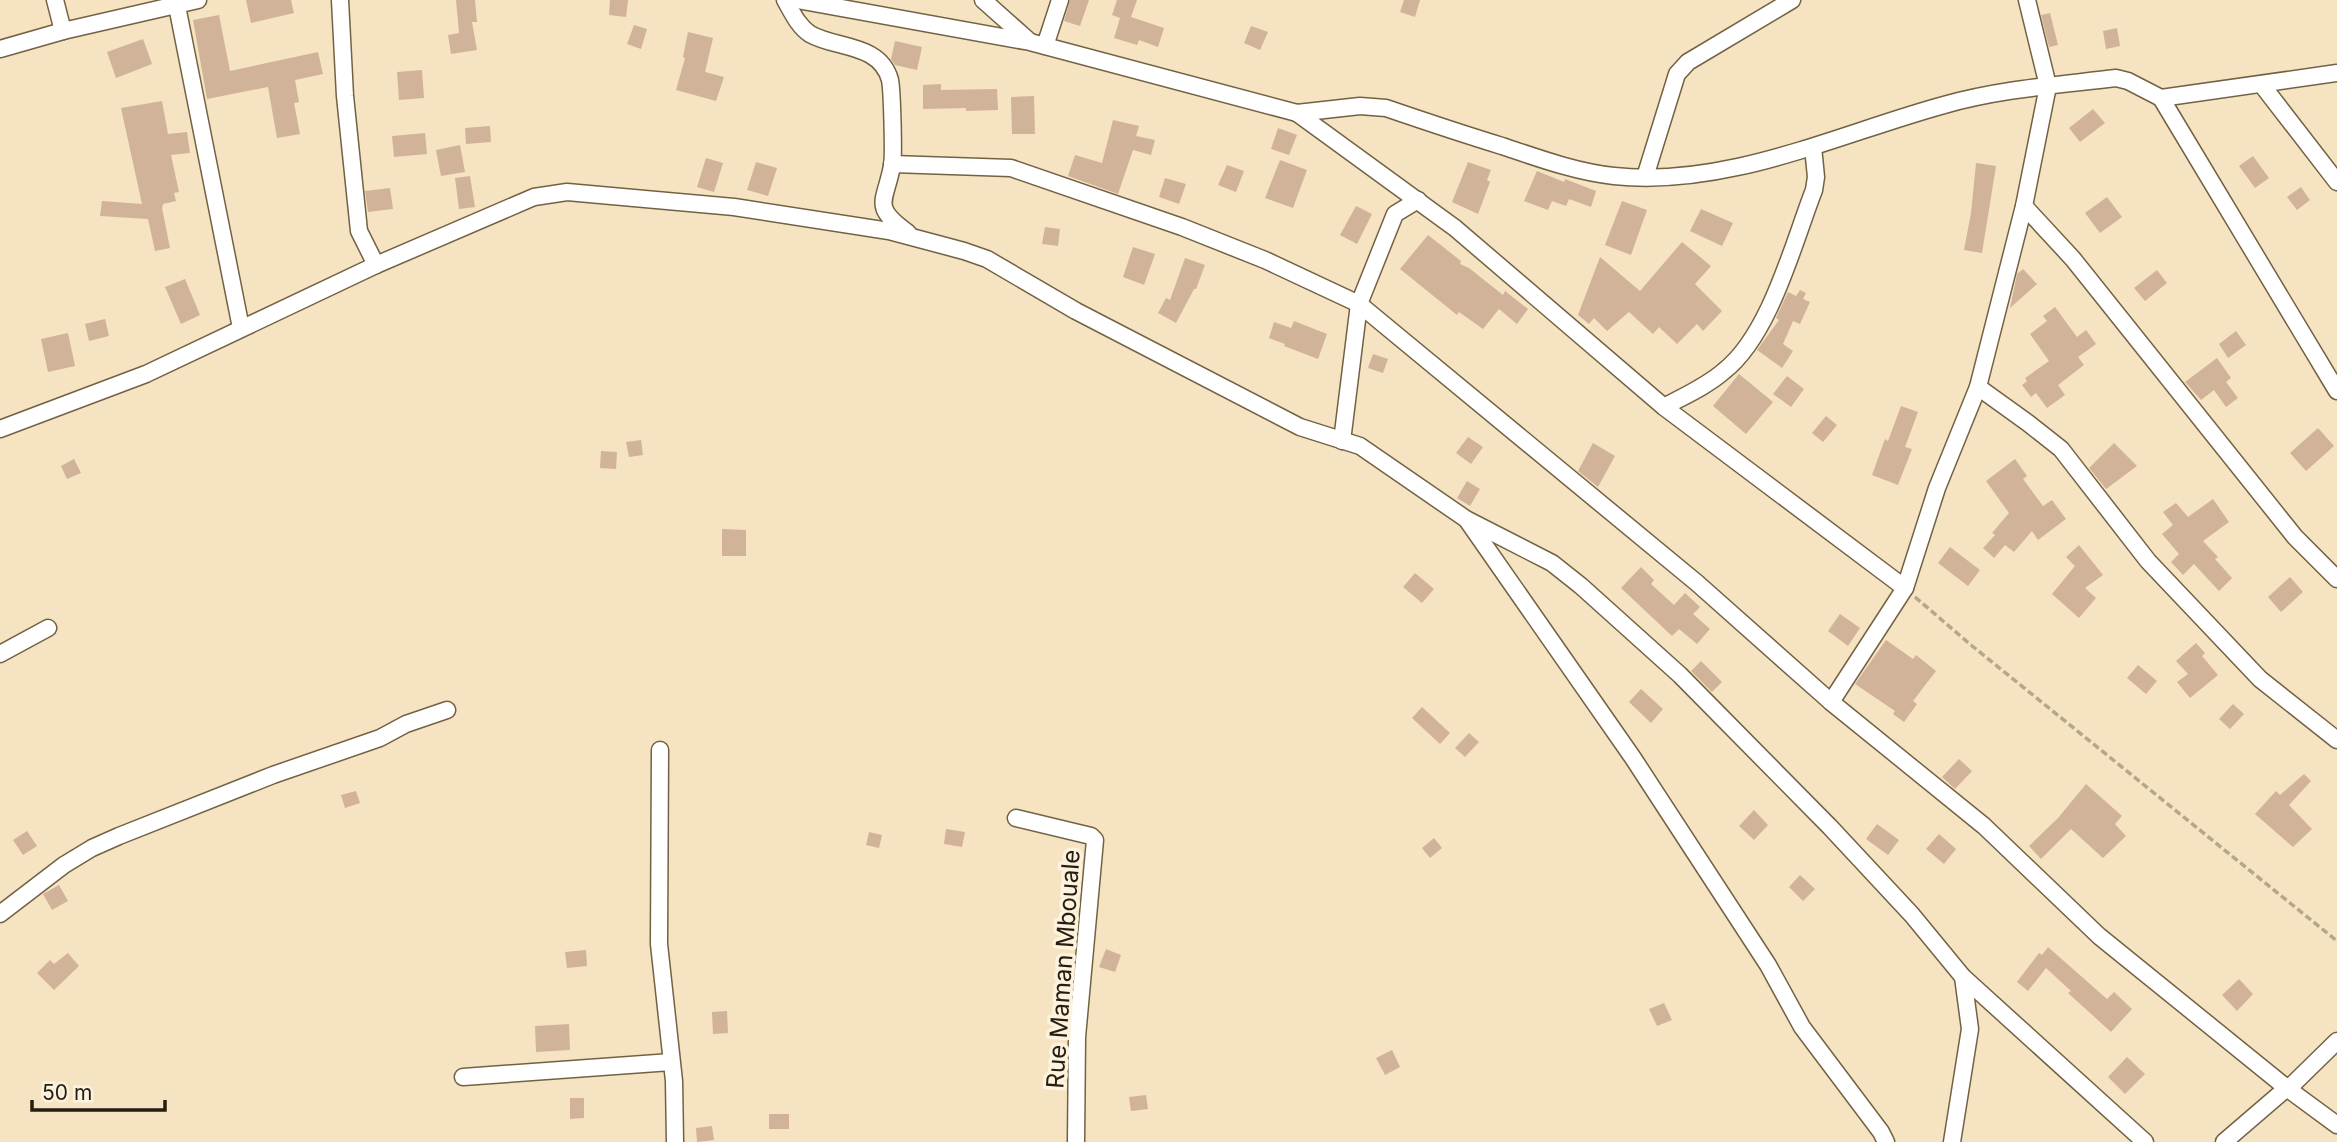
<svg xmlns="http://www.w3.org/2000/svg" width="2337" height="1142" font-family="Inter,sans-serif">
<rect width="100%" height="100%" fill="#f6e3c1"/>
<g fill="#d1b399">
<path d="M246 0H291L294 13 251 23Z"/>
<path d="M456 0H475L477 22H472L477 50 451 54 448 35 459 33Z"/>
<path d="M610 0H628L626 17 609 15Z"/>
<path d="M1070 0H1089L1080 26 1064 21Z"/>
<path d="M1117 0H1137L1131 17 1164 28 1158 47 1139 40 1137 45 1114 38 1120 18 1112 15Z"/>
<path d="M1404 0H1420L1415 17 1400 12Z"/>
<path d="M2050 13 2058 45 2049 47 2041 15Z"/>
<path d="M219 15 230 71 318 52 323 74 295 80 299 102 294 103 300 134 277 138 268 87 207 99 193 20Z"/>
<path d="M634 25 647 29 641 49 627 44Z"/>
<path d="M1251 26 1268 32 1260 50 1244 43Z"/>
<path d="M2117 28 2120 46 2106 49 2103 31Z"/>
<path d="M688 32 713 38 705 72 724 77 716 101 676 90 685 58 683 57Z"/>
<path d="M143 39 152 64 116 78 107 52Z"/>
<path d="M895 41 922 47 917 70 895 65 891 59Z"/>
<path d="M422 70 424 98 399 100 397 72Z"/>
<path d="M941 84V90L997 89 998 110 966 111V108L923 109V85Z"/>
<path d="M1034 96 1035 134H1012L1011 97Z"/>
<path d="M162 101 168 134 187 132 190 153 171 155 179 192 174 193 176 201 163 204 162 208 170 248 155 251 148 219 100 216 102 201 142 204 121 108Z"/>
<path d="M2093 109 2105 123 2080 142 2069 128Z"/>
<path d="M1113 120 1139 126 1136 136 1155 140 1151 155 1133 150 1118 194 1068 176 1075 155 1102 163Z"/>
<path d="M490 126 491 142 466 144 465 128Z"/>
<path d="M1278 128 1297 135 1289 155 1271 149Z"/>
<path d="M425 133 427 154 394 157 392 136Z"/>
<path d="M460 145 465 172 441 176 436 150Z"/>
<path d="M2253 156 2269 178 2255 188 2239 166Z"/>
<path d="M706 158 723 163 714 192 697 187Z"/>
<path d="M1280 160 1307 170 1293 208 1265 198Z"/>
<path d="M756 162 777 168 768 196 747 190Z"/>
<path d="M1468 162 1491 170 1487 180 1490 182 1478 214 1452 202Z"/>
<path d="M1976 163 1996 166 1982 253 1964 250 1971 213Z"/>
<path d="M1227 165 1244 171 1236 192 1218 185Z"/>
<path d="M1537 171 1564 182 1565 179 1596 191 1591 207 1569 199 1566 206 1552 201 1548 210 1524 201Z"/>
<path d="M470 176 475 207 459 209 455 178Z"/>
<path d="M1165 178 1186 184 1179 204 1159 197Z"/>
<path d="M2301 187 2310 200 2297 210 2287 197Z"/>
<path d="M390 188 393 209 368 212 365 191Z"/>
<path d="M2107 197 2122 217 2100 233 2085 213Z"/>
<path d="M1622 201 1647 210 1631 255 1605 245Z"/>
<path d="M1356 206 1372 214 1357 244 1340 235Z"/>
<path d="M1701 209 1733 223 1722 246 1690 231Z"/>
<path d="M1045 227 1060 229 1058 246 1042 244Z"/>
<path d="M1428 235 1461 261 1460 264 1469 268 1503 295 1505 291 1528 309 1517 324 1499 309 1483 329 1459 312 1457 315 1400 269Z"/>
<path d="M1682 242 1711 266 1695 284 1722 311 1703 331 1697 324 1677 344 1659 327 1653 334 1629 312 1607 331 1594 318 1589 324 1578 315 1600 257 1640 291Z"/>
<path d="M1133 247 1155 254 1144 285 1123 277Z"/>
<path d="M1185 258 1205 265 1196 289H1194L1176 323 1158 313 1166 298 1170 300Z"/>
<path d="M2023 269 2037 284 2010 308 2017 274Z"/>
<path d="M2157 270 2167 283 2145 301 2134 288Z"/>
<path d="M185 279 200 315 181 324 165 287Z"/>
<path d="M1800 290 1806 293 1803 299 1810 302 1800 324 1793 321 1783 344 1793 351 1782 368 1757 350 1779 320 1776 318 1788 292 1796 296Z"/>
<path d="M2055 307 2077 337 2086 330 2096 344 2078 357 2084 365 2058 385 2065 395 2047 408 2036 393 2031 397 2022 385 2027 381 2025 378 2049 361 2030 334 2047 321 2043 316Z"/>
<path d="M105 319 109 336 89 341 85 324Z"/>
<path d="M1294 321 1327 334 1318 359 1284 346 1285 344 1269 338 1274 322 1291 328Z"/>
<path d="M2236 331 2246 345 2228 358 2219 344Z"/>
<path d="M68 333 75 366 48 372 41 339Z"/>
<path d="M1373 354 1388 359 1383 373 1368 368Z"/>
<path d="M2217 358 2231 378 2226 382 2238 398 2226 407 2214 390 2201 400 2185 382Z"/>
<path d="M1739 374 1773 402 1746 434 1713 406Z"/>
<path d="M1787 376 1804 389 1791 407 1773 394Z"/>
<path d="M1901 406 1918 412 1905 447 1912 449 1898 485 1872 475 1885 439 1888 441Z"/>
<path d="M1826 416 1837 425 1823 442 1812 433Z"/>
<path d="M2318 428 2334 446 2306 471 2290 453Z"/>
<path d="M1468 437 1483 447 1471 464 1456 453Z"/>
<path d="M641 440 643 455 629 457 626 442Z"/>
<path d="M1593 443 1615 456 1598 487 1578 471Z"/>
<path d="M2114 443 2137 466 2106 489 2089 468Z"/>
<path d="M601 451 617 452 616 469 600 468Z"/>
<path d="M74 459 81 473 67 479 61 466Z"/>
<path d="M2015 459 2027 476 2023 479 2043 506 2052 500 2066 519 2038 540 2032 531 2014 552 2005 545 1994 558 1983 548 1995 535 1992 533 2009 513 1986 481Z"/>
<path d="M1467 481 1480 489 1470 506 1457 498Z"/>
<path d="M2213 499 2229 522 2203 541 2218 557 2215 559 2232 578 2219 591 2194 564 2183 575 2171 562 2179 554 2162 534 2173 525 2163 512 2176 503 2188 517Z"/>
<path d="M722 529 746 530V556H722Z"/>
<path d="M2079 545 2103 575 2085 588 2096 598 2079 618 2052 594 2075 566 2066 557Z"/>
<path d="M1950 547 1980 570 1968 586 1938 563Z"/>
<path d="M1641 567 1654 580 1651 584 1674 605 1685 593 1700 607 1693 614 1710 629 1697 644 1679 629 1672 636 1621 588Z"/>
<path d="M1415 573 1434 589 1422 603 1403 587Z"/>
<path d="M2290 577 2303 592 2281 612 2268 597Z"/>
<path d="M1840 614 1860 628 1848 646 1828 631Z"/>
<path d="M1886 640 1913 659 1916 655 1936 671 1913 701 1917 704 1904 722 1893 714 1895 711 1855 684Z"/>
<path d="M2196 643 2205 653 2202 656 2218 675 2190 698 2177 682 2188 674 2176 661Z"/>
<path d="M1701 661 1722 682 1712 692 1691 671Z"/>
<path d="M2138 665 2157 681 2146 694 2127 678Z"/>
<path d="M1641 689 1663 709 1651 723 1629 702Z"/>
<path d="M2233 704 2244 714 2230 729 2219 719Z"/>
<path d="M1422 707 1450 733 1440 744 1412 718Z"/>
<path d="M1469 733 1479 742 1465 757 1455 748Z"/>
<path d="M1959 759 1972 771 1955 789 1942 777Z"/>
<path d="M2304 774 2311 781 2289 805 2312 829 2293 847 2255 814 2276 791 2280 795Z"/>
<path d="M2086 784 2122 816 2115 824 2126 836 2103 858 2071 829 2041 859 2029 846 2058 818Z"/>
<path d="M356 791 360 803 345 808 341 795Z"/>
<path d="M1754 810 1768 825 1754 840 1739 826Z"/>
<path d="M1877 824 1899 840 1888 855 1866 839Z"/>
<path d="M946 829 965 832 962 847 944 844Z"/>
<path d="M27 831 37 846 23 855 13 840Z"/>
<path d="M869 832 882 835 879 848 866 845Z"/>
<path d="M1939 834 1956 849 1944 864 1926 849Z"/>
<path d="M1434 838 1442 848 1430 858 1422 848Z"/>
<path d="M1800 875 1815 889 1803 901 1789 887Z"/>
<path d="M59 885 68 901 52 910 43 894Z"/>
<path d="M2048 947 2107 999 2114 992 2132 1009 2111 1032 2068 993 2071 991 2046 968 2028 991 2017 982 2039 953 2042 955Z"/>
<path d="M1106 949 1121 955 1115 972 1099 967Z"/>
<path d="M586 950 587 966 567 968 565 952Z"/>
<path d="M68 953 79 966 54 990 37 973 50 960 54 964Z"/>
<path d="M2239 979 2253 994 2237 1011 2222 995Z"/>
<path d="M1664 1003 1672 1020 1657 1026 1649 1009Z"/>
<path d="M727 1011 728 1033 713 1034 712 1012Z"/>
<path d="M569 1024 570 1050 536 1052 535 1026Z"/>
<path d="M1392 1050 1400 1067 1385 1075 1376 1058Z"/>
<path d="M2127 1057 2145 1074 2125 1094 2108 1077Z"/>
<path d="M1146 1095 1148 1109 1131 1111 1129 1097Z"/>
<path d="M570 1098H584V1118L570 1119Z"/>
<rect x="769" y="1114" width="20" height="15"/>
<path d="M712 1126 714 1140 697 1142 696 1128Z"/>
</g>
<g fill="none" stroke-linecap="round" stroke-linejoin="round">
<defs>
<g id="street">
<path d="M55 0 63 31"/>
<path d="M340 0 345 96 359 231 376 265"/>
<path d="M785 0C792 12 798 26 810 34 836 49 880 43 890 80 892 90 894 155 892 166 885 203 871 206 908 233"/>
<path d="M797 0 1030 42 1297 113 1360 106 1386 108C1424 121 1463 134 1502 146 1538 158 1576 172 1614 176 1727 188 1838 134 1944 105 2000 89 2059 85 2116 78L2128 81 2161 98 2337 73"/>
<path d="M983 0 1028 40"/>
<path d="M177 6 241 328"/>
<path d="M1045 46 1060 0"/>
<path d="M0 49 63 31 198 0"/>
<path d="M2262 85 2337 182"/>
<path d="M2161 98 2337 391"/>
<path d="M1297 113 1455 228 1664 407 1905 588"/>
<path d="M892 164 1011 168 1182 227 1265 260 1359 304 1697 583 1831 702 1984 826 2099 936 2288 1089 2337 1125"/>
<path d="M1645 177 1677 74 1688 62 1792 0"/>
<path d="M2024 206 2073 259 2295 537 2337 579"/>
<path d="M1978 387 2028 423 2061 449 2148 561 2260 679 2337 740"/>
<path d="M1664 407C1684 396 1707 386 1724 371 1770 335 1793 244 1814 190L1816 177 1813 147"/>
<path d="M0 429 146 374 376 265 534 197 567 192 734 207 889 231 964 251 987 259 1076 311 1300 427 1360 446 1466 519 1552 563 1581 586 1680 675 1830 827 1912 915 1963 977 2145 1142"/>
<path d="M1342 441 1359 304 1395 214 1418 200"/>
<path d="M1467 520 1633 758 1768 965 1802 1027 1881 1132 1886 1142"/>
<path d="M0 654 48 628"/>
<path d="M1831 702 1905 588 1937 488 1978 387 2024 206 2048 86 2027 0"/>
<path d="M660 750 659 944 674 1081 675 1142"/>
<path d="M1016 818 1091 836 1095 840 1077 1037 1076 1142"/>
<path d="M0 914 64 865 92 848 119 836 273 775 380 738 406 724 447 710"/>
<path d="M463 1077 671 1062"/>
<path d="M2288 1089 2337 1041"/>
<path d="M1952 1142 1970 1029 1963 977"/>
<path d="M2224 1142 2288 1087"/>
</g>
</defs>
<use href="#street" stroke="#726243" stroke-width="19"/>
<path stroke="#b6a78b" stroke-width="3.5" stroke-dasharray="7 3.5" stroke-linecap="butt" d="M1915 597 1971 645 2337 941"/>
<use href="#street" stroke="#fff" stroke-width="16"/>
</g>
<g text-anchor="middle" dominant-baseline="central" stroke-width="7" stroke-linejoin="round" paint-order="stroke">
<g font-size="24" fill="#241d11" stroke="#fdf2dd">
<text transform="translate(1063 969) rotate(-86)">Rue Maman Mbouale</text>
</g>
</g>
<path d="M32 1100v10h133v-10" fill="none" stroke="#241d11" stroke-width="3.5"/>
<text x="42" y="1100" font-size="21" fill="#241d11" stroke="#fdf2dd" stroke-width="5" paint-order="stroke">50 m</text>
</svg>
